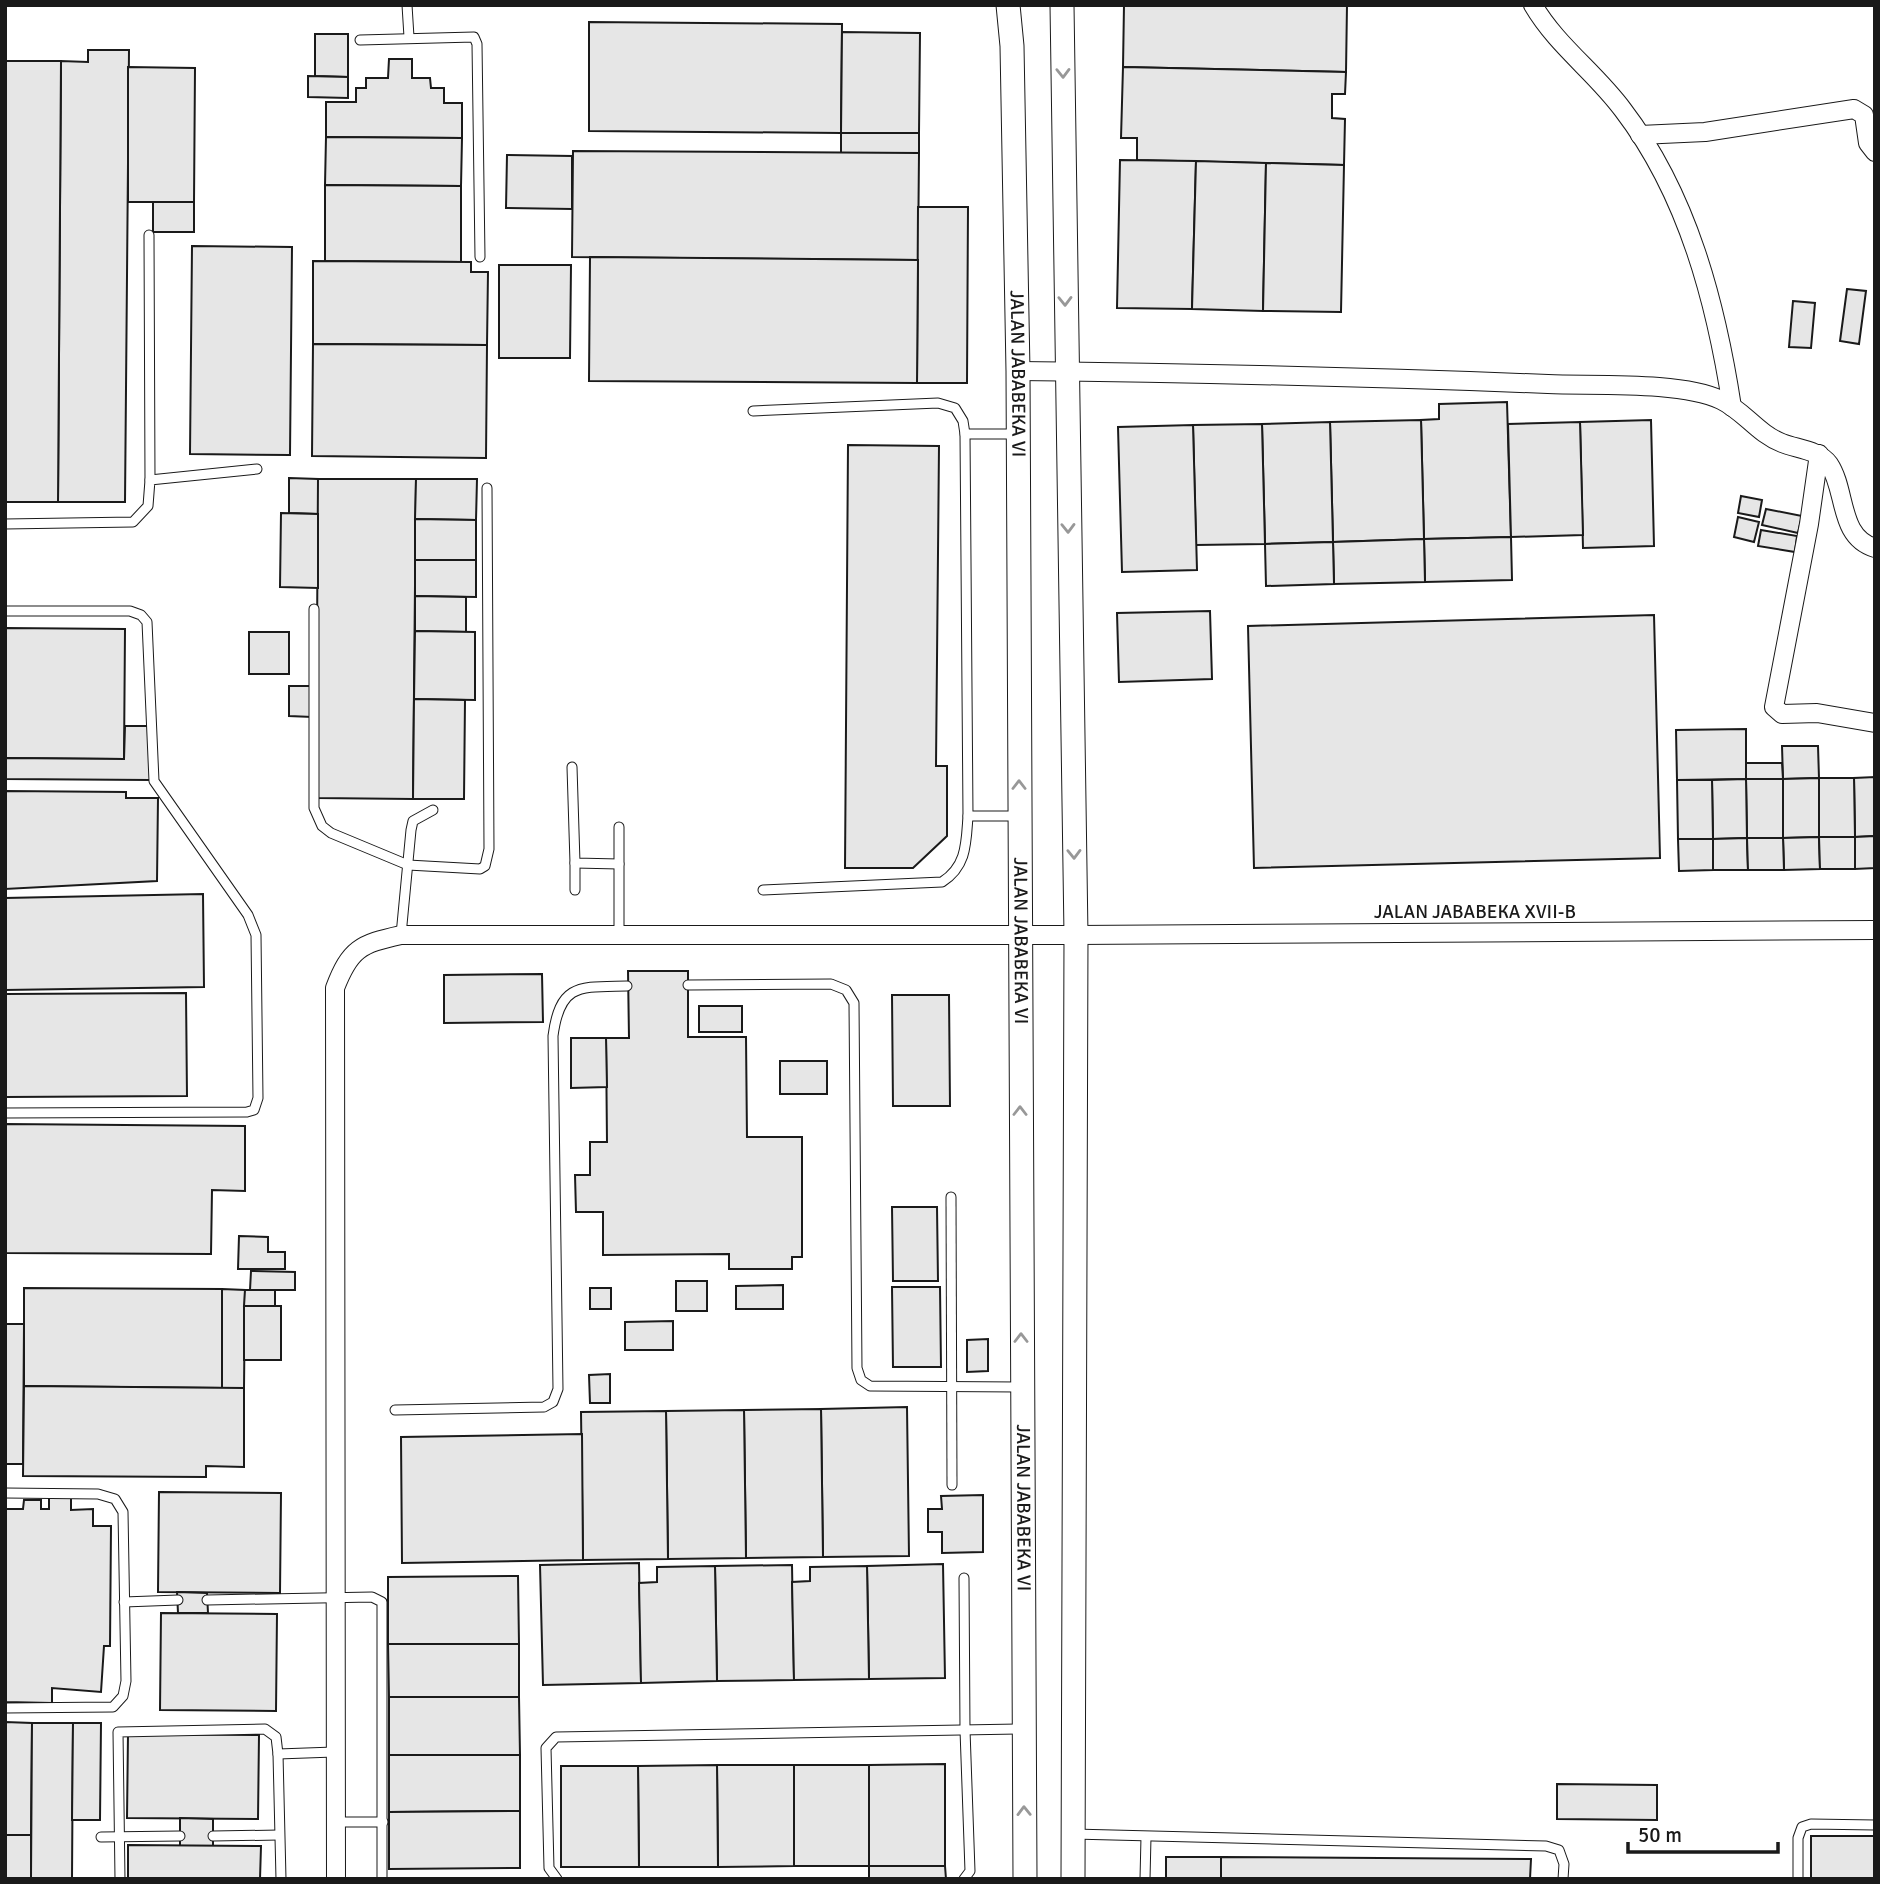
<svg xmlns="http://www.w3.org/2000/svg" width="1880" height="1884" font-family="Signika,sans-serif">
<rect width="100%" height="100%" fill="#fff"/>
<g fill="#e6e6e6" stroke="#1a1a1a" stroke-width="2">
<path d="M1124 5H1347L1346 72 1123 67Z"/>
<path d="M589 22 842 24 841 133 589 131Z"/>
<path d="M842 32 920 33 919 133H841Z"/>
<path d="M315 34H348V77L315 76Z"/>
<path d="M88 50H129L125 502H58L61 61 88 62Z"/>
<path d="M389 59H412V78H430L431 88H444V103H462V138L326 137V102H356V88H366V78H388Z"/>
<path d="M5 61H61L58 502H5Z"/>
<path d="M128 67 195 68 194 202H128Z"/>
<path d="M1123 67 1346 72 1345 94H1332V118L1345 119 1344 165 1137 160V138H1121Z"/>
<path d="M308 76 348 77V98L308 97Z"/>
<rect x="841" y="133" width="78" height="20"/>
<path d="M326 137 462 138 461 186 325 185Z"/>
<path d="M573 151 919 153 918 260 572 257Z"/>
<path d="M507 155 572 156V209L506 208Z"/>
<path d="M1120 160 1196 161 1192 309 1117 308Z"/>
<path d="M1196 161 1266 163 1263 311 1192 309Z"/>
<path d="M1266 163 1344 165 1341 312 1263 311Z"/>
<path d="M325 185 461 186V262L325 261Z"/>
<rect x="153" y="202" width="41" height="30"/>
<path d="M918 207H968L967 383H917Z"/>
<path d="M192 246 292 247 290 455 190 454Z"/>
<path d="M590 257 918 260 917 383 589 381Z"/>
<path d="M313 261 471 262V272H488L487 345 313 344Z"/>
<path d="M499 265H571L570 358H499Z"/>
<path d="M1847 289 1866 291 1859 344 1840 341Z"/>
<path d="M1793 301 1815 303 1811 348 1789 347Z"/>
<path d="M313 344 487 345 486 458 312 456Z"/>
<path d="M1507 402 1511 537 1424 539 1421 420 1439 419V404Z"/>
<path d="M1421 420 1424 539 1333 542 1330 422Z"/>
<path d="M1651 420 1654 546 1583 548 1580 422Z"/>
<path d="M1330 422 1333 542 1265 544 1262 424Z"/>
<path d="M1580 422 1583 535 1511 537 1508 424Z"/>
<path d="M1262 424 1265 544 1196 545 1193 425Z"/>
<path d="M1193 425 1197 570 1122 572 1118 427Z"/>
<path d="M848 445 939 446 936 766H947V836L913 868H845Z"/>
<path d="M289 478 318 479V514L289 513Z"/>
<path d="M318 479H416L413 799 316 798Z"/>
<path d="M416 479H477L476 520 415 519Z"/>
<path d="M1741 496 1762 500 1759 517 1738 513Z"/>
<path d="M1766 509 1802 516 1798 533 1762 525Z"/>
<path d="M281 513 318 514V588L280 587Z"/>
<path d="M1738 517 1759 522 1754 542 1734 537Z"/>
<path d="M415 519 476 520V560H415Z"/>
<path d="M1761 530 1797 536 1795 552 1758 546Z"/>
<path d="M1511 537 1512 580 1425 582 1424 539Z"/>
<path d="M1424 539 1425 582 1334 584 1333 542Z"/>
<path d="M1333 542 1334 584 1266 586 1265 544Z"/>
<path d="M415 560H476V597L415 596Z"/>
<path d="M415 596 466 597V632L415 631Z"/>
<path d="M1210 611 1212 679 1119 682 1117 613Z"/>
<path d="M1654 615 1660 858 1254 868 1248 626Z"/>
<path d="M5 628 125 629 124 759 5 758Z"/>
<path d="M415 631 475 632V700L414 699Z"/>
<rect x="249" y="632" width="40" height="42"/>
<path d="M289 686H312V717L289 716Z"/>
<path d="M414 699 465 700 464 799H413Z"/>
<path d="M125 726H151L150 780 5 779V758L124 759Z"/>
<path d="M1746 729V779L1677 780 1676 730Z"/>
<path d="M1782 746H1818L1819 778 1783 779Z"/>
<path d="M1746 763H1782L1783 779H1746Z"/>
<path d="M1875 777V836L1855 837 1854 778Z"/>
<path d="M1819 778H1854L1855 837H1819Z"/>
<path d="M1819 778V837L1783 838V779Z"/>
<path d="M1746 779H1783V838H1747Z"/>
<path d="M1746 779 1747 838 1713 839 1712 780Z"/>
<path d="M1677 780H1712L1713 839H1678Z"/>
<path d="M5 791 126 792V798H158L157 881 5 889Z"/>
<path d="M1875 836V868L1855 869V837Z"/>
<path d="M1819 837 1820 869 1784 870 1783 838Z"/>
<path d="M1819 837H1855V869H1820Z"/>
<path d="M1747 838 1748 870H1713V839Z"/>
<path d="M1747 838H1783L1784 870H1748Z"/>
<path d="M1678 839H1713V870L1679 871Z"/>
<path d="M203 894 204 987 5 990V898Z"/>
<path d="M628 971H688V1037H746L747 1137H802V1257H792V1269H729V1254L603 1255V1212H576L575 1175H590V1142H607L606 1038H629Z"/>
<path d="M542 974 543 1022 444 1023V975Z"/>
<path d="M186 993 187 1096 5 1097V994Z"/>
<path d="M892 995H949L950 1106H893Z"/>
<rect x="699" y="1006" width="43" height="26"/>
<path d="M571 1038H606L607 1087 571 1088Z"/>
<rect x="780" y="1061" width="47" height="33"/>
<path d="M5 1124 245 1126V1191L212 1190 211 1254 5 1253Z"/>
<path d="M892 1207H937L938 1281H893Z"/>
<path d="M239 1236 268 1237V1252H285V1269H238Z"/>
<path d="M251 1271 295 1272V1290H250Z"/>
<rect x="676" y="1281" width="31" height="30"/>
<path d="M783 1285V1309H736V1286Z"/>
<path d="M892 1287H940L941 1367H893Z"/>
<path d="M24 1288 222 1289V1388L24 1386Z"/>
<rect x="590" y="1288" width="21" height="21"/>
<path d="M222 1289 245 1290 244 1388H222Z"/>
<path d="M245 1290H275V1306H244Z"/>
<rect x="244" y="1306" width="37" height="54"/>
<path d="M673 1321V1350H625V1322Z"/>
<path d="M6 1324H24L23 1464H5Z"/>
<path d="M988 1339V1371L967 1372V1340Z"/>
<path d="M610 1374V1403H590L589 1375Z"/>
<path d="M24 1386 244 1388V1467L206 1466V1477L23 1476Z"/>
<path d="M907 1407 909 1556 823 1557 821 1409Z"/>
<path d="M821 1409 823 1557 746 1558 744 1410Z"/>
<path d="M744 1410 746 1558 668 1559 666 1411Z"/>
<path d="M666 1411 668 1559 583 1560 581 1412Z"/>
<path d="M582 1434 583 1560 402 1563 401 1437Z"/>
<path d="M159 1492 281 1493 280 1593 158 1592Z"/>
<path d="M983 1495V1552L942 1553V1532H928V1509H942L941 1496Z"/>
<path d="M49 1496 71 1497V1510L93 1509V1526H111L110 1646H104L101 1692 52 1688V1703L5 1702V1509H23L24 1500H41V1509H49Z"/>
<path d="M639 1563 641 1683 543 1685 540 1565Z"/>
<path d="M943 1564 945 1678 869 1679 867 1566Z"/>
<path d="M792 1565 794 1680 717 1681 715 1566Z"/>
<path d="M715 1566 717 1681 641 1683 639 1583 657 1582V1567Z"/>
<path d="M867 1566 869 1679 794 1680 792 1582 810 1581V1567Z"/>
<path d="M518 1576 519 1644H388V1577Z"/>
<path d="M177 1592 207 1593 208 1613H178Z"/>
<path d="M161 1613 277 1614 276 1711 160 1710Z"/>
<path d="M388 1644H519V1697H389Z"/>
<path d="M389 1697H519L520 1755H389Z"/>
<path d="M5 1722 32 1723 31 1835H5Z"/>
<path d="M32 1723H73L72 1879H31Z"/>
<path d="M73 1723H101L100 1820H72Z"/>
<path d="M128 1734 259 1735 258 1819 127 1818Z"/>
<path d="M389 1755H520V1811L389 1812Z"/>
<path d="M945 1764V1866H869V1765Z"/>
<path d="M717 1765H794V1866L718 1867Z"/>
<path d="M717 1765 718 1867H639L638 1766Z"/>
<rect x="794" y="1765" width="75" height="101"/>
<path d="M561 1766H638L639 1867H561Z"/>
<path d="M1557 1784 1657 1785V1820L1557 1819Z"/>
<path d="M520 1811V1868L389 1869V1812Z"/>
<path d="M180 1818 213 1819V1846H180Z"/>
<rect x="5" y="1835" width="26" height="44"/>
<rect x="1811" y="1836" width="64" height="43"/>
<path d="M128 1845 261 1846 260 1879H128Z"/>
<rect x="1166" y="1857" width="55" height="22"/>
<path d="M1221 1857 1531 1859 1530 1879H1221Z"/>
<path d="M869 1866H945L946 1879H869Z"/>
</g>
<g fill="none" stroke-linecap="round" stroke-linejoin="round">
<defs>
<g id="service">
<path d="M407 5 409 37"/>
<path d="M360 40 474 37 477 44 480 257"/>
<path d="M149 235 150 480"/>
<path d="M753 411 938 403 955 408 963 421 965 434 968 816C966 843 967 866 942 882L763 890"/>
<path d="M965 434H1016"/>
<path d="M5 524 133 522 148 506 150 480 257 469"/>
<path d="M314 609V808L322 826 331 833 408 865 480 869 485 866 489 849 487 488"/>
<path d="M5 611H130L141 615 147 622 154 781 248 915 256 935 258 1098 254 1110 247 1112 5 1113"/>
<path d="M572 767 575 863 619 864"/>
<path d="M968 816H1019"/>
<path d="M575 863V890"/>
<path d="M401 935 411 830 413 821 433 810"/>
<path d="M619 935V827"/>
<path d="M688 985 831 984 846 990 854 1003 857 1368 861 1380 870 1386 1021 1387"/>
<path d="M951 1197 952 1485"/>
<path d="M395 1410 544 1407 553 1402 558 1389 553 1036C560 982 581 987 627 986"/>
<path d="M5 1493 98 1494 115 1499 123 1512 126 1681 123 1696 113 1707 5 1708"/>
<path d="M207 1600 372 1597 382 1602V1879"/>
<path d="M124 1602 178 1600"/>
<path d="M278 1754 281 1879"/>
<path d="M336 1822H383"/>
<path d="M1073 1834 1546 1846 1559 1850 1564 1864 1563 1879"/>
<path d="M213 1836 279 1835"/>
<path d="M101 1837 180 1836"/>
<path d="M120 1879 118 1732 265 1729 276 1737 278 1754 334 1752"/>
<path d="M557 1879 549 1868 546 1748 556 1737 1023 1729"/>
<path d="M964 1879 970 1871 965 1730 964 1578"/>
<path d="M1145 1879 1146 1837"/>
<path d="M1798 1879V1838L1802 1827 1811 1824 1875 1825"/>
</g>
<g id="minor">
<path d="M1533 5C1557 46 1595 72 1623 110 1688 195 1716 303 1732 407"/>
<path d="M1640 135 1705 132 1854 109 1864 115 1868 143 1875 152"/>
<path d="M1018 371C1195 373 1371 377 1548 384 1594 386 1681 381 1721 400 1744 411 1758 434 1782 443 1797 449 1819 450 1829 464 1847 491 1838 537 1875 548"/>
<path d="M1819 454 1809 524 1774 707 1782 714 1817 713 1875 723"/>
<path d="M336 1879 335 988C350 949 360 944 401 935H1076L1875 930"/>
</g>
<g id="tertiary">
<path id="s1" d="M1008 5 1012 46 1018 371 1025 1879"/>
<path d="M1062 5 1076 935 1073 1879"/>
</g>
</defs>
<use href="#service" stroke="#1a1a1a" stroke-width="11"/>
<use href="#minor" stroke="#1a1a1a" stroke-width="20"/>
<use href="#tertiary" stroke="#1a1a1a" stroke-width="25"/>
<use href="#service" stroke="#fff" stroke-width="9"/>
<use href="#minor" stroke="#fff" stroke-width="18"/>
<use href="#tertiary" stroke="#fff" stroke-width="23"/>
</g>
<defs><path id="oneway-chevron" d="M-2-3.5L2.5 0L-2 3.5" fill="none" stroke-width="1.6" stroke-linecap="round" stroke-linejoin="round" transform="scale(1.75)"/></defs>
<g stroke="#989898">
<use href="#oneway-chevron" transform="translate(1063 73) rotate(89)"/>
<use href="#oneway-chevron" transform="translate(1065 301) rotate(89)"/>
<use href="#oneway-chevron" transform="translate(1068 528) rotate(89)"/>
<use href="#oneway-chevron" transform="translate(1019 785) rotate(-90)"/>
<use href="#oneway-chevron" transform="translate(1074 854) rotate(89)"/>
<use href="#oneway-chevron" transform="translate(1020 1111) rotate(-90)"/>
<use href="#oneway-chevron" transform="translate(1021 1338) rotate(-90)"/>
<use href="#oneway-chevron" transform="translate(1024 1811) rotate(-91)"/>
</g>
<g text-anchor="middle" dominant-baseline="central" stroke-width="5" stroke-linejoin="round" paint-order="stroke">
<g font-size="19" fill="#1a1a1a" stroke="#fff">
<text stroke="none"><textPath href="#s1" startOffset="369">JALAN JABABEKA VI</textPath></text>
<text x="1475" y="912">JALAN JABABEKA XVII-B</text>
<text stroke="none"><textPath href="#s1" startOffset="936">JALAN JABABEKA VI</textPath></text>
<text stroke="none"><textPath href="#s1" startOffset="1503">JALAN JABABEKA VI</textPath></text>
</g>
</g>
<rect width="1880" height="1884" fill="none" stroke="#1a1a1a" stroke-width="14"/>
<path d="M1628 1842v10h150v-10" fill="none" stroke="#1a1a1a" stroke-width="3.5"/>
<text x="1638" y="1842" font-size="21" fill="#1a1a1a" stroke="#ffffff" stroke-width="5" paint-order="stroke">50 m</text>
</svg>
